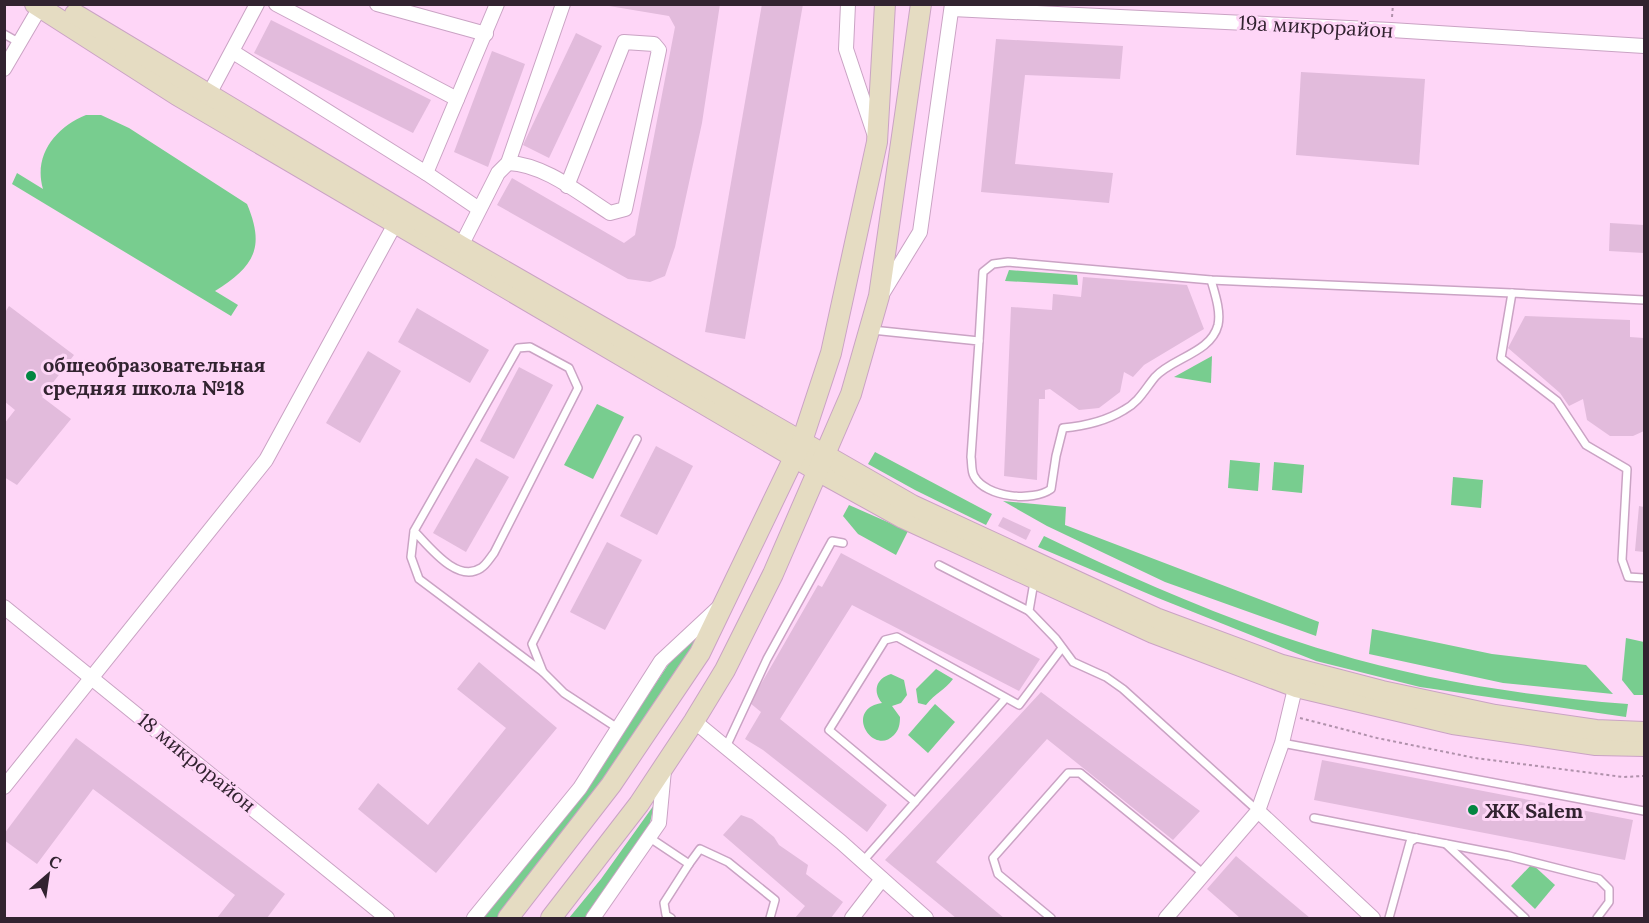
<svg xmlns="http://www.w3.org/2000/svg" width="1649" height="923" font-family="Lora,serif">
<rect width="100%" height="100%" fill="#fed6f7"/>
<g fill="#78cd8f">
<path d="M86 115H101L129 128 247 204C266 249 253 267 215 291L238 305 231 316 12 184 17 173 43 189C33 155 56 127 86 115Z"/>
<path d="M1009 270 1077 275 1078 285 1005 281Z"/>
<path d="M1212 356 1211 383 1174 377Z"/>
<path d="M597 404 624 417 593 479 564 465Z"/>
<path d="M875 452 992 514 986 525 915 490 868 464Z"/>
<path d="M1230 460 1260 463 1258 491 1228 488Z"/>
<path d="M1274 462 1304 465 1302 493 1272 490Z"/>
<path d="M1453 477 1483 480 1481 508 1451 505Z"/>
<path d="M1003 501 1066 507 1065 525 1319 622 1316 636 1165 582 1047 526Z"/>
<path d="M849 505 908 531 896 555 858 534 843 516Z"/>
<path d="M1044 536C1136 580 1233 623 1331 652 1427 681 1528 696 1628 704L1626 717 1420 687 1316 661 1158 598 1038 547Z"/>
<path d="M1372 629 1492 654 1586 665 1613 694 1503 683 1369 654Z"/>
<path d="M698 636 666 692 609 780 503 918H482L592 779 672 659Z"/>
<path d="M1626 638 1644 642V695H1634L1622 680Z"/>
<path d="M936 669 953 679C945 690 935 693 926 705L918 703 916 689Z"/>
<path d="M891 674 904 680 907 695 901 703 892 706 900 717C900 724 899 730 894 735 873 757 843 709 882 703 873 692 875 679 891 674Z"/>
<path d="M935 704 955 722 928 753 908 735Z"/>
<path d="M654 805 648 832 594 907 585 918H569L601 879Z"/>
<path d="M1532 864 1555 885 1535 909 1511 886Z"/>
</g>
<g fill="#e2bbdc">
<path d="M597 4H720L702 123 675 247 665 276 650 282 628 279 497 205 512 178 624 243 635 235 675 27 669 16Z"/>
<path d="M762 4H803L745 339 705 332Z"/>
<path d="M271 20 431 100 413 133 254 53Z"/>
<path d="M576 33 602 46 549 158 523 145Z"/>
<path d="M996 39 1123 46 1120 79 1025 75 1015 164 1113 173 1109 203 981 192Z"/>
<path d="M492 51 525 64 488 167 454 152Z"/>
<path d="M1301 72 1425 79 1419 165 1296 155Z"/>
<path d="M1610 223 1644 225V253L1609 251Z"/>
<path d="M1083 277 1187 285 1204 329 1144 365 1133 377 1124 372 1120 392 1099 408 1079 410 1050 389 1045 390V399H1039L1037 480 1004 476 1011 307 1052 310 1053 294 1081 297Z"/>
<path d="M9 306 74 355 42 397 71 419 17 485 4 477V424L15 410 4 401V314Z"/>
<path d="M417 308 489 350 470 383 398 342Z"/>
<path d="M1525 316 1630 320V337L1644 338V431L1633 436H1610L1587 420 1583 399 1569 406 1560 393 1508 348Z"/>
<path d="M368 351 401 371 360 443 326 423Z"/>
<path d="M519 367 553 385 514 459 480 441Z"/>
<path d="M656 446 693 466 657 535 620 516Z"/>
<path d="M476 458 509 477 466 552 433 533Z"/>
<path d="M1639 506 1644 507V552L1635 551Z"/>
<path d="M1003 517 1031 530 1026 540 998 526Z"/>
<path d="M607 542 642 560 605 630 570 612Z"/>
<path d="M841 553 1040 659 1019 691 852 605 780 719 887 805 867 832 763 750 745 739 761 712 750 703 818 585 822 587Z"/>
<path d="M479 662 557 728 436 873 358 809 378 783 428 825 506 728 457 689Z"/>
<path d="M1041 692 1200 811 1173 840 1047 739 936 862 1004 918H956L885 860Z"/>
<path d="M76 738 285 894 267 918H217L235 895 93 789 37 864 4 840V834Z"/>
<path d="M1322 760 1633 820 1625 860 1314 800Z"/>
<path d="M741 815 752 819 774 837 779 845 808 865 806 874 843 902 831 918H795L805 906 723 835Z"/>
<path d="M1236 856 1310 918H1240L1207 889Z"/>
</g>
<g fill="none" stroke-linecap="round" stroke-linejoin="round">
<defs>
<g id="lane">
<path d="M4 34 20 43"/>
<path d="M1644 300 1512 293 1501 358 1557 401 1586 445 1627 469 1622 560 1628 577 1644 578"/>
<path d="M872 330 979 341 971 457C972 462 971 471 974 476 986 498 1033 502 1051 489L1056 456 1063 428C1085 426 1106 421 1124 410 1139 402 1145 389 1155 377 1172 358 1211 353 1218 325 1221 311 1215 294 1211 280"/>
<path d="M979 341 983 272 993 264 1008 262 1211 280 1512 293"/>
<path d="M414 531C429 546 457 584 481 568 486 565 490 558 494 553L578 388 569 368 530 347 518 348 414 531 411 557 419 579 543 672"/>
<path d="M939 565 1029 611"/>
<path d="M1034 582 1029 611 1056 639 1073 662 1106 677 1123 689 1258 811"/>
<path d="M619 729 564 693 543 672 532 644 637 439"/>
<path d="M1282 743 1644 811"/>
<path d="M726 747 767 659 832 541 843 543"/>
<path d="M915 802 1005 699"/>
<path d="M1314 818 1416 838"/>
<path d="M650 838 689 864 700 849 728 862 775 900 770 918"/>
<path d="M1446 844 1525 918"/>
<path d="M863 861 915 802 829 730 885 640 897 637 1019 705 1062 648"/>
<path d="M671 918 666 915 664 903 689 864"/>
<path d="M1051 918 998 874 993 858 1068 773H1080L1204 874"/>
<path d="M1389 918 1410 842 1416 838 1509 856 1599 879 1609 889V902L1597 918"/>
</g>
<g id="street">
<path d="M276 4 457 99"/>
<path d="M377 4 486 34"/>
<path d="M848 4 846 49 874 133"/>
<path d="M952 9 1391 30 1644 46"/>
<path d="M233 52 426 173 497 4"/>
<path d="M4 69 42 4"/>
<path d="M208 96 257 4"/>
<path d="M508 163C544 164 580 194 610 213L625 209 659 50 654 44 624 42 567 186"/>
<path d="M426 173 479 209"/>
<path d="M461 246 498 173 508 163 563 4"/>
<path d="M882 294 920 232 952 4"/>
<path d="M4 607 387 918"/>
<path d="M1297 680 1282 743 1258 811 1373 918"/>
<path d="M694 721 841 842 926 918"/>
<path d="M4 787 266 460 395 224"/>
<path d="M474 918 580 788 661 661 719 607"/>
<path d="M593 918 659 823 664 770"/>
<path d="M852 918 882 879"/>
<path d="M1166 918 1258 811"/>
</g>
<g id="secondary">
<path d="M35 4 177 95 818 471 903 518 1153 633 1296 687 1453 724 1596 745 1644 746"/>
<path d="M75 14 461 246 912 505 1156 618 1282 665 1382 691 1495 715 1596 730 1644 732"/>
<path d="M508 918 611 785 700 653 802 441 831 353 877 142 885 4"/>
<path d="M551 918 639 804 694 721 725 670 773 574 851 394 879 296 921 4"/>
</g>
</defs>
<use href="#lane" stroke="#caa3c4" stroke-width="10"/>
<use href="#street" stroke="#caa3c4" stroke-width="16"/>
<use href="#secondary" stroke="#caa3c4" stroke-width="22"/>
<g stroke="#b091ab" stroke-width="2" stroke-dasharray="3 3" stroke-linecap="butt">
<path d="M1392 17 1393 4"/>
<path d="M1300 718 1377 738 1475 758 1623 777 1644 776"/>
</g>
<use href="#lane" stroke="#fff" stroke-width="7"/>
<use href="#street" stroke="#fff" stroke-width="14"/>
<use href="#secondary" stroke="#e5dcc2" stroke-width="20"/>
</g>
<g fill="#028641" stroke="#fed6f7" stroke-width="2">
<circle cx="31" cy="376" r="6"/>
<circle cx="1473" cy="810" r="6"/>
</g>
<g text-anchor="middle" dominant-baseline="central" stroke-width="6" stroke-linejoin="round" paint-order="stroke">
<g font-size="20" fill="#322330" stroke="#fed6f7">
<text transform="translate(1316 26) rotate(3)">19а микрорайон</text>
<text transform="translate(197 762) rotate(39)">18 микрорайон</text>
</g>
<g font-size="20" font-weight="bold" fill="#322330" stroke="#fed6f7" text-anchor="start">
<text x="43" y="364">общеобразовательная<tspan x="43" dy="23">средняя школа №18</tspan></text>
<text x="1485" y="810">ЖК Salem</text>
</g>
</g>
<rect width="1649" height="923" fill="none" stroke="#322330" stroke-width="12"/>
<g transform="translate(48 875) rotate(29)" stroke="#fed6f7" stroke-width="4.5" paint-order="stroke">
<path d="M0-4.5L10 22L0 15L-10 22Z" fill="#322330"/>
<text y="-9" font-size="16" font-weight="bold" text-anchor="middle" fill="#322330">С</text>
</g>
</svg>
